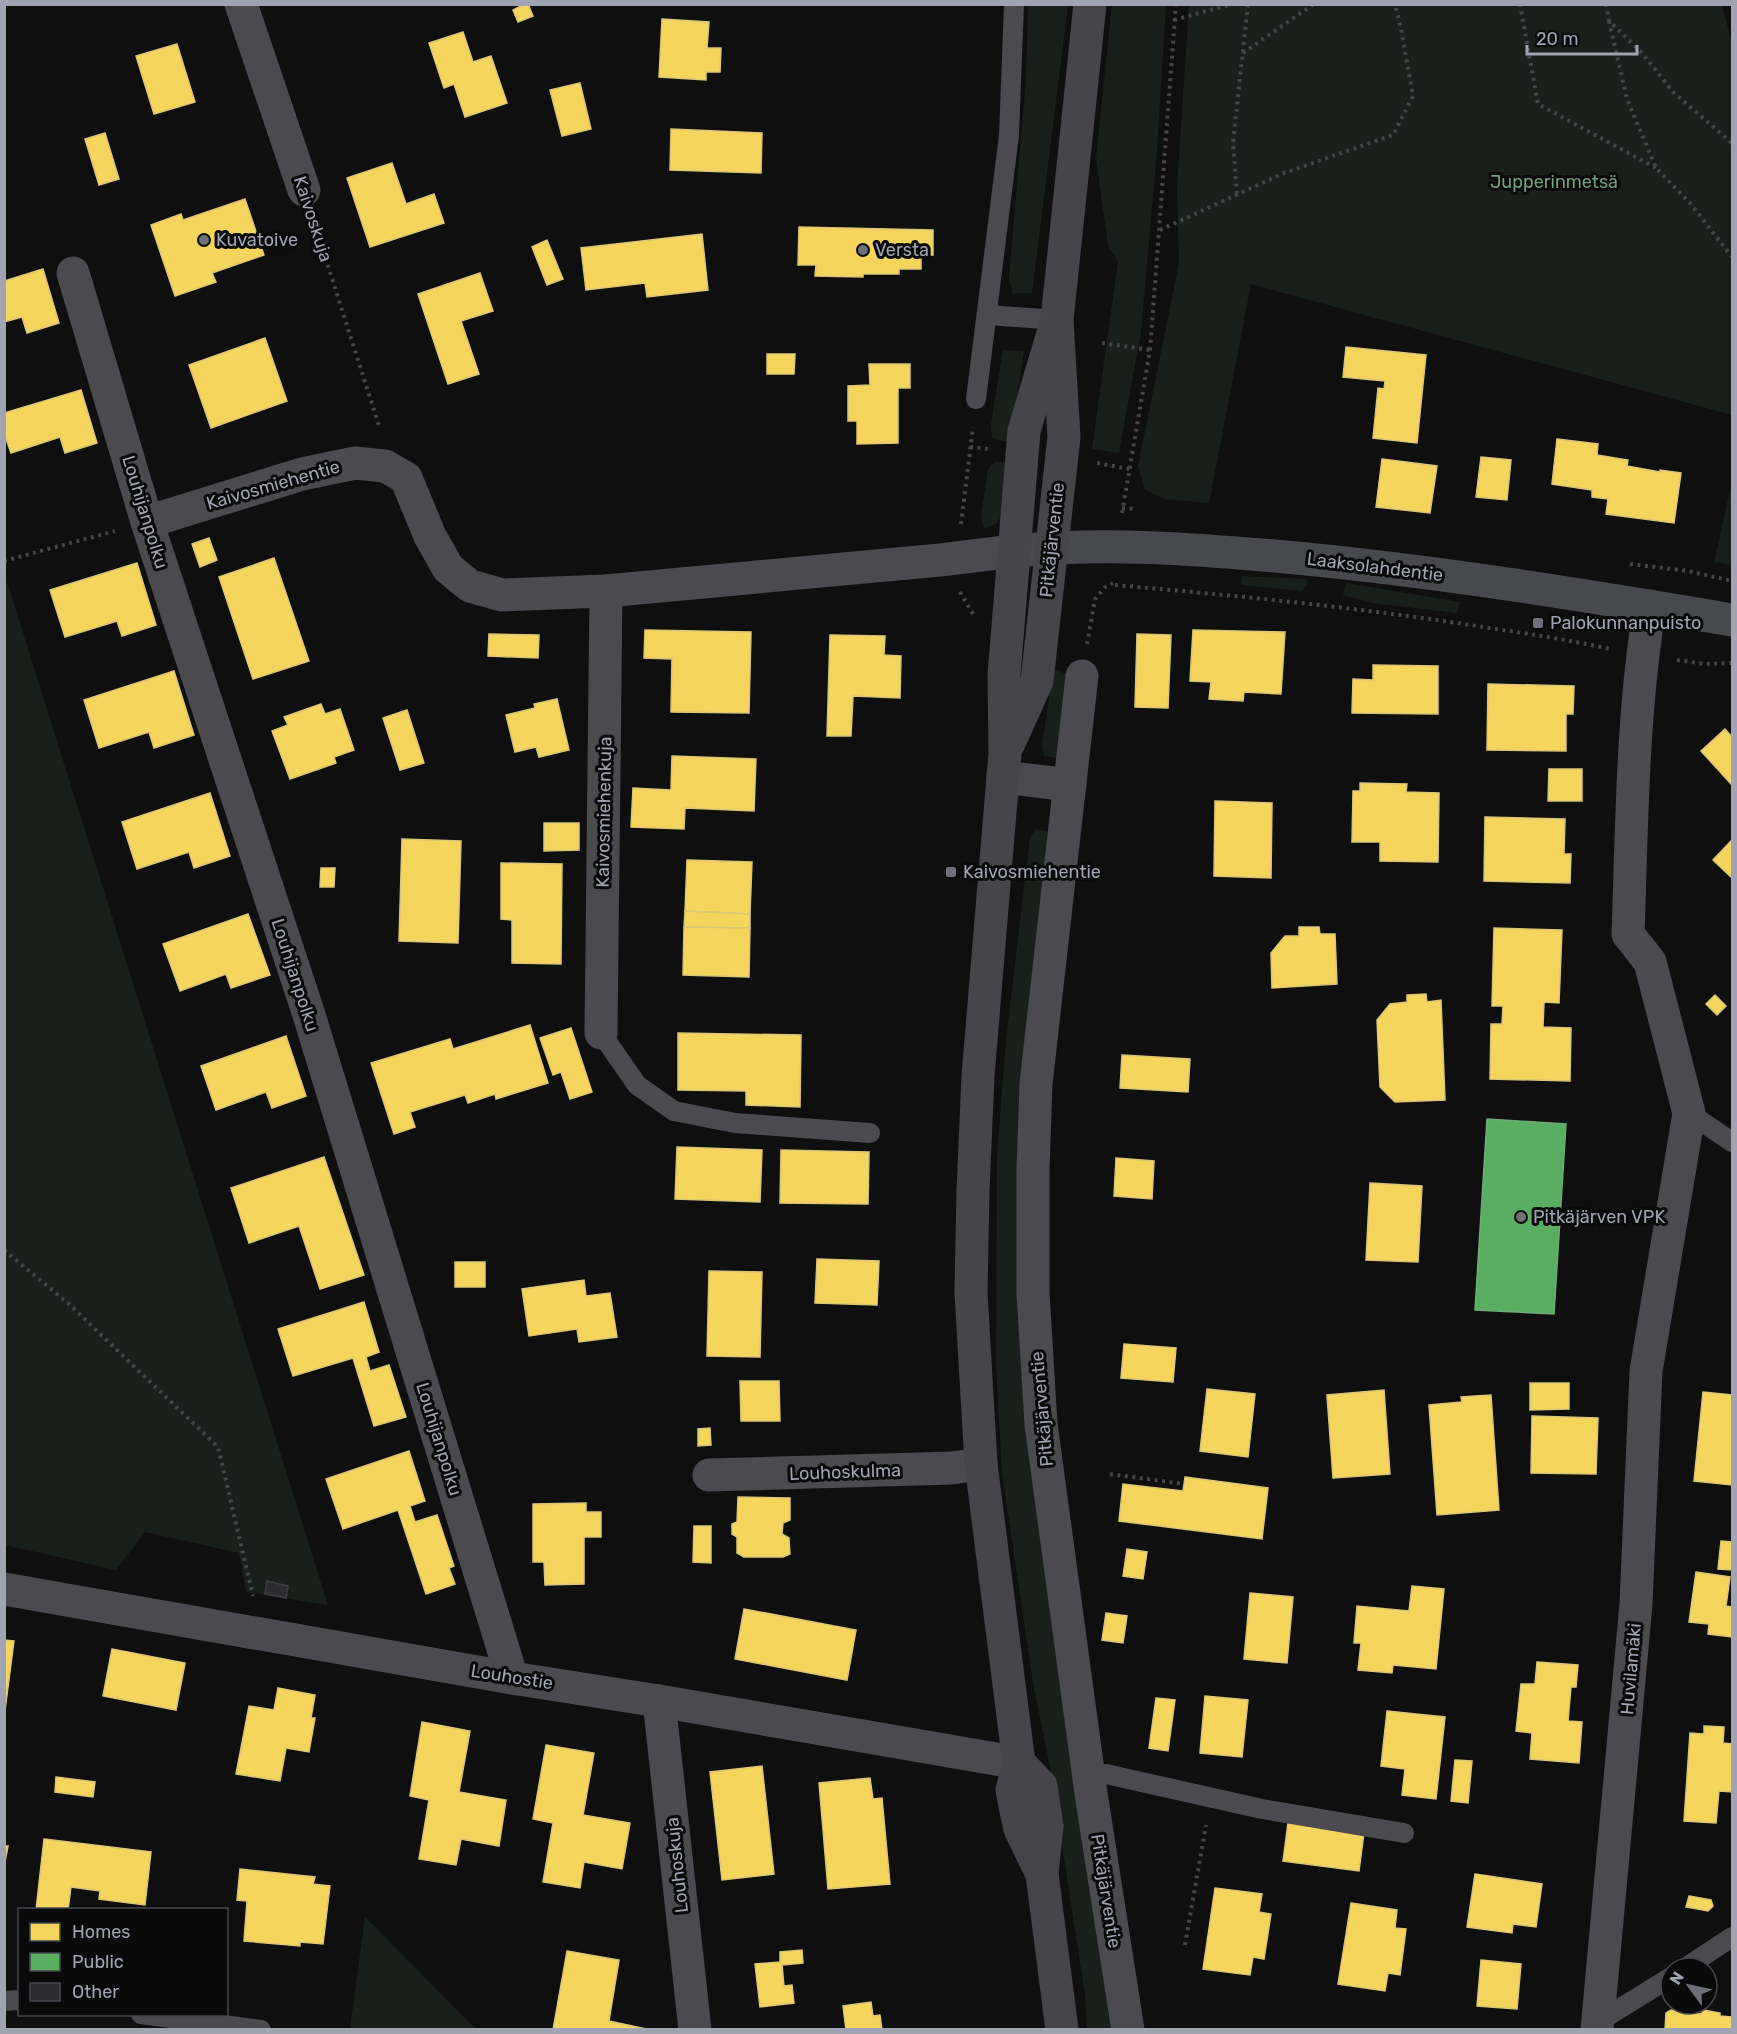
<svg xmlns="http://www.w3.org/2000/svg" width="1737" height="2034" font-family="Rubik,sans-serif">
<rect width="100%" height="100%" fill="#0f0f10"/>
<g fill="#19201b">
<path d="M1028 5H1068L1032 293 1013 294 1009 278 1026 79Z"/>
<path d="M1112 5H1166L1157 151 1141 332 1119 453 1092 449 1118 262 1108 246 1096 158Z"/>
<path d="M1189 5H1722L1732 43V415L1251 284 1209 503 1164 499 1145 490 1138 466 1179 263 1177 187Z"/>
<path d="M1003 350 1024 351 1010 443 992 438 991 424Z"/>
<path d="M995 462H1007L1002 514 997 523 984 529 981 516 988 469Z"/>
<path d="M1732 482V565L1714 562Z"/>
<path d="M1242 576 1306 579 1308 583 1302 591 1241 585Z"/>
<path d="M4 577 9 588 328 1605 246 1592 239 1553 145 1532 116 1570 5 1545Z"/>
<path d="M1346 583 1460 602 1457 613 1373 603 1343 595Z"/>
<path d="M1054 669 1068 675 1061 759 1044 756 1042 744Z"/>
<path d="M1036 829 1050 832 1030 1433 1114 2029H1087L1085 1995 1050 1767 1033 1683 1002 1473 996 1365 997 1155 1006 1040 1030 837Z"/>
<path d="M365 1917 476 2029H350Z"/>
</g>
<g fill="#f6d55c" stroke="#dcc676" stroke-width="1.5">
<path d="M525 4H528L533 16 518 22 513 10Z"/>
<path d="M662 19 709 22 707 48H721L720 72H706V80L659 77Z"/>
<path d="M463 32 473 62 491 56 507 103 465 117 454 84 444 88 429 43Z"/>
<path d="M177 44 195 102 154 114 136 56Z"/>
<path d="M580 83 591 129 562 136 550 90Z"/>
<path d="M671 129 762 133 761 173 670 170Z"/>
<path d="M105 133 119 179 99 185 85 139Z"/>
<path d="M392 163 406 204 434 194 444 223 370 247 347 178Z"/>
<path d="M245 199 264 255 212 273 216 282 175 296 151 225 181 214 183 220Z"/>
<path d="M799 227 933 230V255H921V269H899V274H863V277L815 276 816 265H798Z"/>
<path d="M702 234 708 290 647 297 645 283 586 290 581 248Z"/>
<path d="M547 240 563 279 547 285 532 247Z"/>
<path d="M43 269 59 323 27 333 22 317 4 322V281Z"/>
<path d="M480 273 493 311 461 321 479 374 448 384 418 294Z"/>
<path d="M265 338 287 401 211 428 189 365Z"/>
<path d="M1346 347 1426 355 1417 443 1373 438 1378 388 1384 389 1385 381 1343 377Z"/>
<path d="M767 354H795L794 374H767Z"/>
<path d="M869 364H910V388H898V443L857 444V421H848V386L870 385Z"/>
<path d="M81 390 97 443 65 453 60 437 11 453 4 433V413Z"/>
<path d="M1557 439 1598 444 1597 455 1628 460 1627 466 1660 472V470L1681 473 1674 523 1606 514 1608 499 1592 497V490L1552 484Z"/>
<path d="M1481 457 1511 460 1507 500 1476 497Z"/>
<path d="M1382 459 1437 466 1430 513 1376 507Z"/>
<path d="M209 538 217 560 200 567 192 544Z"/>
<path d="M274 558 309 661 253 679 219 577Z"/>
<path d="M137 563 156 625 122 636 117 621 65 637 50 590Z"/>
<path d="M645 630 751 632 749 713 671 712 672 659 644 658Z"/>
<path d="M1193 630 1285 632 1281 694 1244 692 1243 701 1209 699 1211 682 1190 681Z"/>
<path d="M489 634 539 635 538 658 488 656Z"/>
<path d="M1137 634 1171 635 1168 708 1135 707Z"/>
<path d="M830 635 885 636 884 655 901 656 900 698 853 696 851 736H827Z"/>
<path d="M1373 665 1438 666V714L1352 713 1353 679 1373 680Z"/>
<path d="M174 671 194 735 154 748 149 732 99 748 84 700Z"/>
<path d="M1488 684 1574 686 1573 714H1566V751L1487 750Z"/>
<path d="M557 699 569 750 539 757 536 747 515 752 506 715 535 708 534 704Z"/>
<path d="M321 704 325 714 340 709 354 750 334 757 336 763 290 779 272 731 288 725 284 717Z"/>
<path d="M407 710 424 763 400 770 383 718Z"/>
<path d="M1725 729 1732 737V785L1701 751Z"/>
<path d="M672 756 756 759 754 811 685 808 684 829 631 827 633 788 671 790Z"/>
<path d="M1549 769H1582V801H1548Z"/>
<path d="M1360 783 1407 784 1406 792 1439 793 1438 862 1380 861V842H1352L1353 791H1360Z"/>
<path d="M210 793 230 856 194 868 189 852 137 869 122 822Z"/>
<path d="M1215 801 1272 803 1271 878 1214 876Z"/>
<path d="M1485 817 1565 819 1564 854H1571L1570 883 1484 881Z"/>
<path d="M544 823H579V850L544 851Z"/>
<path d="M402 839 461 841 458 943 399 941Z"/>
<path d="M1732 840V878L1713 860Z"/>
<path d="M687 860 752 862 750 914 685 911Z"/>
<path d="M501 863 562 864 561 964 512 963V920L501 919Z"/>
<path d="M321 868H335L334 887H320Z"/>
<path d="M685 911 750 914V928L684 927Z"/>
<path d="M248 914 270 975 231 988 226 974 180 991 163 944Z"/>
<path d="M684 927 750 928 749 977 683 975Z"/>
<path d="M1299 927H1319L1320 934H1335L1337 984 1272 988 1271 953 1285 936H1299Z"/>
<path d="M1494 928 1562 930 1559 1003 1544 1002 1543 1027 1571 1028 1570 1081 1490 1079 1491 1024H1502L1503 1006H1492Z"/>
<path d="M1426 994 1427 1002 1441 1000 1445 1100 1395 1102 1380 1087 1377 1020 1390 1004 1407 1002V995Z"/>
<path d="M1715 995 1726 1006 1717 1015 1706 1004Z"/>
<path d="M530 1025 548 1083 496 1099 495 1094 468 1103 465 1095 410 1112 415 1127 394 1134 371 1063 450 1039 453 1049Z"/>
<path d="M571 1028 592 1092 570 1099 561 1072 553 1075 540 1038Z"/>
<path d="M678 1033 801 1035 800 1107 746 1105V1091L678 1090Z"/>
<path d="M286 1036 306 1096 272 1108 266 1092 216 1110 201 1066Z"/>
<path d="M1122 1055 1190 1059 1188 1092 1120 1088Z"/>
<path d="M677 1147 762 1150 760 1202 675 1199Z"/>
<path d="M781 1150 869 1152 868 1204 780 1203Z"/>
<path d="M324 1157 364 1275 320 1289 299 1226 249 1243 231 1188Z"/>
<path d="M1116 1158 1154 1161 1152 1199 1114 1196Z"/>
<path d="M1370 1183 1422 1186 1418 1262 1366 1260Z"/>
<path d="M817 1259 879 1261 877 1305 815 1303Z"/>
<rect x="455" y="1262" width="30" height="25"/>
<path d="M709 1271 762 1272 760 1357 707 1356Z"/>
<path d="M584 1280 586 1296 610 1293 617 1337 579 1342 577 1329 529 1336 522 1289Z"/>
<path d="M364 1302 379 1352 366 1357 370 1371 389 1365 406 1417 374 1426 353 1358 293 1376 278 1329Z"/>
<path d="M1124 1344 1176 1348 1173 1382 1121 1378Z"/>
<path d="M740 1381H779L780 1421H741Z"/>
<path d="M1530 1383H1569V1409L1530 1410Z"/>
<path d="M1207 1389 1255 1394 1248 1457 1200 1451Z"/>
<path d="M1384 1390 1390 1474 1333 1478 1327 1395Z"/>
<path d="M1703 1392 1732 1395V1485L1694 1481Z"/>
<path d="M1491 1395 1499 1510 1437 1515 1429 1405 1462 1402 1461 1397Z"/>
<path d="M1532 1416 1598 1418 1596 1474 1531 1473Z"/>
<path d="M710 1428 711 1445 698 1446V1429Z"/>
<path d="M409 1451 425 1501 410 1506 415 1522 437 1515 454 1566 449 1568 455 1584 426 1594 398 1510 343 1529 326 1479Z"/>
<path d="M1185 1477 1268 1488 1262 1539 1119 1521 1123 1484 1183 1491Z"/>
<path d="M738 1497 790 1498V1520L783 1523 782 1534 789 1538 790 1554 783 1557H744L737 1553V1537L732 1534V1524L737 1522Z"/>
<path d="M586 1503V1512H601V1537H584V1584L545 1585 544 1562H533V1504Z"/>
<path d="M694 1526H711V1563L693 1562Z"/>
<path d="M1721 1541 1732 1542V1570L1718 1569Z"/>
<path d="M1127 1549 1147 1552 1143 1579 1123 1576Z"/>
<path d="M1696 1572 1730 1577 1726 1606 1732 1607V1637L1708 1634 1709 1624 1689 1622Z"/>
<path d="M1412 1586 1444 1589 1436 1669 1393 1665 1392 1673 1358 1670 1361 1643H1354L1357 1606 1409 1611Z"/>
<path d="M1250 1593 1293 1597 1287 1663 1244 1659Z"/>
<path d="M744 1609 856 1630 847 1680 735 1659Z"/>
<path d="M1106 1613 1127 1616 1123 1643 1102 1640Z"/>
<path d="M4 1640 14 1641 4 1718Z"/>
<path d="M112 1649 185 1663 176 1710 103 1696Z"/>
<path d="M1537 1662 1578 1665 1576 1687H1571L1568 1721 1582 1722 1579 1763 1530 1759 1532 1733 1516 1731 1521 1684H1535Z"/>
<path d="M278 1688 315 1695 311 1718H315L309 1752 286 1748 280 1781 236 1774 249 1706 274 1710Z"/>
<path d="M1205 1696 1248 1700 1242 1757 1200 1753Z"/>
<path d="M1156 1698 1175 1700 1168 1751 1149 1748Z"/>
<path d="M1387 1711 1445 1717 1436 1799 1402 1795 1405 1769 1381 1766Z"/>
<path d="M422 1722 470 1731 459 1792 506 1800 499 1846 461 1839 456 1865 419 1859 429 1800 410 1796Z"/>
<path d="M1704 1726 1724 1727 1723 1743 1732 1744V1792L1719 1791 1716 1823 1684 1821 1690 1733 1704 1734Z"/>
<path d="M546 1745 594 1753 583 1815 630 1823 622 1869 584 1862 580 1888 543 1882 553 1823 533 1819Z"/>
<path d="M1455 1760 1472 1761 1468 1803 1451 1801Z"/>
<path d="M762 1766 774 1874 722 1880 710 1772Z"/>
<path d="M56 1777 95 1782 93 1797 55 1792Z"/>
<path d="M870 1778 873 1799 882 1798 890 1884 828 1889 819 1783Z"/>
<path d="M1288 1823 1364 1833 1359 1871 1283 1861Z"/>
<path d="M44 1839 151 1852 145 1905 99 1899 100 1891 71 1887 68 1910H36Z"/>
<path d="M4 1846H8L4 1867Z"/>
<path d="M240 1869 315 1877 313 1884 330 1886 323 1944 300 1942V1946L244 1941 247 1901 237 1900Z"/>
<path d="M1475 1874 1542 1884 1536 1927 1513 1924 1512 1933 1467 1927Z"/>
<path d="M1215 1888 1262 1894 1259 1912 1271 1914 1264 1959 1253 1957 1250 1975 1203 1969Z"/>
<path d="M1689 1896 1711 1900 1713 1906 1708 1911 1686 1907Z"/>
<path d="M1351 1903 1397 1910 1395 1928 1406 1929 1400 1975 1388 1973 1385 1991 1338 1984Z"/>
<path d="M802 1950 803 1963 782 1965 784 1986 792 1985 794 2003 760 2007 755 1964 780 1962V1952Z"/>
<path d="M567 1951 619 1960 609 2021 651 2030H553Z"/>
<path d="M1481 1960 1521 1964 1517 2009 1477 2006Z"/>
<path d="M871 2002 873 2016 880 2015 882 2030H846L843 2006Z"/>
<path d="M1671 2010 1701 2014 1704 2010 1720 2013V2016L1732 2017V2030L1665 2029 1666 2013Z"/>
</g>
<path fill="#5aae61" stroke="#6fab79" stroke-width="1.5" d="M1487 1119 1566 1124 1554 1314 1475 1310Z"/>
<path fill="#2d2d2f" stroke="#3e3f44" stroke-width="1.5" d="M267 1581 288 1586 286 1598 265 1594Z"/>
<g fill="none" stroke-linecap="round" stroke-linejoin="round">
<g stroke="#45454a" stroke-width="4" stroke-dasharray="3 4.5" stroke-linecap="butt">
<path d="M1520 4 1538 104 1656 168"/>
<path d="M1606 4 1609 21 1641 52 1674 93 1732 143"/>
<path d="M1174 20 1232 4"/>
<path d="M1609 21 1627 99 1656 168 1691 204 1732 257"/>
<path d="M1243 53 1314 4"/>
<path d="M1237 194 1233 143 1248 4"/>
<path d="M314 222 380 429"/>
<path d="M1160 230 1284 173 1393 135 1413 96 1401 29 1395 4"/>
<path d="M1102 343 1150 350"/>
<path d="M970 447 989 449"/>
<path d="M1097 463 1129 469"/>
<path d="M1122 508 1136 509"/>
<path d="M1122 513 1150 350 1176 4"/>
<path d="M961 524 973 427"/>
<path d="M4 561 115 531"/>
<path d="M1630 564 1688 571 1732 581"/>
<path d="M1115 585C1240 596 1365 608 1489 628 1530 634 1570 640 1610 649"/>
<path d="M960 592 973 614"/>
<path d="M1087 644 1095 599 1105 587 1113 583"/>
<path d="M1677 660 1705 664 1732 663"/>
<path d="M4 1250 69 1304 218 1447 253 1596"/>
<path d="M1110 1474 1184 1484"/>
<path d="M1185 1945 1206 1825"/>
</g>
<g stroke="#4a4a4f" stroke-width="20">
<path d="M987 315 1057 320"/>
<path d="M976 399 1009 135 1014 4"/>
<path d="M601 1033 637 1085 674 1111 735 1123 870 1133"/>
<path d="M1689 1113 1732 1142"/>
<path d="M1089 1777 1106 1774 1262 1809 1404 1833"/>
<path d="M1685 1968 1732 1937"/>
<path d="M4 2001 20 2000"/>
<path d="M141 2014 261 2030"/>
<path d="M1598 2022 1671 1977"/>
</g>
<g stroke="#4a4a4f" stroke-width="33">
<path d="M241 4 304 190"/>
<path d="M73 273 147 522 309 1015 512 1678"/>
<path d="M147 522 302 474 355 463 385 466 406 478 430 536 448 568 470 586 502 595 606 591 940 560 1014 551"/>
<path d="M1082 676 1036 1084 1033 1171V1293L1041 1424 1092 1800 1128 2030"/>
<path d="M1003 777 1070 785"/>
<path d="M601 1033 606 591"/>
<path d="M709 1475 952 1468 981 1464"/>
<path d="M4 1589 512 1678 659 1701 1019 1763"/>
<path d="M659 1701 695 2030"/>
<path d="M1597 2030 1636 1604 1646 1371 1689 1113 1650 962 1628 934C1632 824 1632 714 1650 606"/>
</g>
<path stroke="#48494c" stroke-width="33" d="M1014 551C1107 542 1194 549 1286 557 1436 571 1584 595 1732 620"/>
<g stroke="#46464a" stroke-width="33">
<path d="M1009 743 1037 681 1064 437 1057 320 1090 4"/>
<path d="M1019 1763 1041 1786 1044 1807 1047 1826 1042 1874 1062 2030"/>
<path d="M1042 1874 1020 1829 1016 1811 1012 1790 1019 1763 981 1464 971 1293 973 1190 978 1076 1005 753 1004 675 1024 431 1057 320"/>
</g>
</g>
<g fill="#6d6f79" stroke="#0a0a0b" stroke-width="2">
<circle cx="204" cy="240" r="6"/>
<circle cx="863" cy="250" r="6"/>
<rect x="1532" y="617" width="12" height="12" rx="3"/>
<rect x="945" y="866" width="12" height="12" rx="3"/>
<circle cx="1521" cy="1217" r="6"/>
</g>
<g text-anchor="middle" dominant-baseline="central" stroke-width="6" stroke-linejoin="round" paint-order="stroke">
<g font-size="18" fill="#759e7c" stroke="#0a0a0b">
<text x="1554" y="182">Jupperinmetsä</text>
</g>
<g font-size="18" fill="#9fa3b2" stroke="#0a0a0b">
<text transform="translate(313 219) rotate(72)">Kaivoskuja</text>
<text transform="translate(273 485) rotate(-16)">Kaivosmiehentie</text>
<text transform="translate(145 512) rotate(73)">Louhijanpolku</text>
<text transform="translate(1052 540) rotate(-84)">Pitkäjärventie</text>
<text transform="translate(1375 567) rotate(7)">Laaksolahdentie</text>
<text transform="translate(604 812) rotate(-89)">Kaivosmiehenkuja</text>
<text transform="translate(295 975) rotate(72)">Louhijanpolku</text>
<text transform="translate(1042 1409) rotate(-95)">Pitkäjärventie</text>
<text transform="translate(439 1439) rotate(73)">Louhijanpolku</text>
<text transform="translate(845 1472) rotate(-2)">Louhoskulma</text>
<text transform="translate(1631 1669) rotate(-85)">Huvilamäki</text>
<text transform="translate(512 1677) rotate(9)">Louhostie</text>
<text transform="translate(677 1865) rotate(-96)">Louhoskuja</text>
<text transform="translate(1106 1891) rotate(81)">Pitkäjärventie</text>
</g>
<g font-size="18" fill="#9fa3b2" stroke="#0a0a0b" text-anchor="start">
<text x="216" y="240">Kuvatoive</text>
<text x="875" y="250">Versta</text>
<text x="1550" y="623">Palokunnanpuisto</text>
<text x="963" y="872">Kaivosmiehentie</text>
<text x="1533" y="1217">Pitkäjärven VPK</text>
</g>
</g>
<rect width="1737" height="2034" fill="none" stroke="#9fa3b2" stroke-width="12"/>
<rect x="18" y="1908" width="210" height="108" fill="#0a0a0b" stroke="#46474e" stroke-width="1.5"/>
<rect x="30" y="1923" width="30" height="18" fill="#f6d55c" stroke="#46474e" stroke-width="1.5"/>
<text x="72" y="1938" font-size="18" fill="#9fa3b2">Homes</text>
<rect x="30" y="1953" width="30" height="18" fill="#5aae61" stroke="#46474e" stroke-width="1.5"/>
<text x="72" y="1968" font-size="18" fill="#9fa3b2">Public</text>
<rect x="30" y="1983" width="30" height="18" fill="#2d2d2f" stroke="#46474e" stroke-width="1.5"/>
<text x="72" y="1998" font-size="18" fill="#9fa3b2">Other</text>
<g transform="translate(1689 1986) rotate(303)"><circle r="28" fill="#0a0a0b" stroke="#46474e" stroke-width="1.5"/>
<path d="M0-4.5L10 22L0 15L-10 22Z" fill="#6d6f79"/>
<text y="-9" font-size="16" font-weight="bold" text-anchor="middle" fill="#9fa3b2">N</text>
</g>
<path d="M1527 45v9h110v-9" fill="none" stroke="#9fa3b2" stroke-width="3"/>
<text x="1536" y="45" font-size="18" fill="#9fa3b2" stroke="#0a0a0b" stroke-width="4.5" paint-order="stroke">20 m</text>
</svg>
